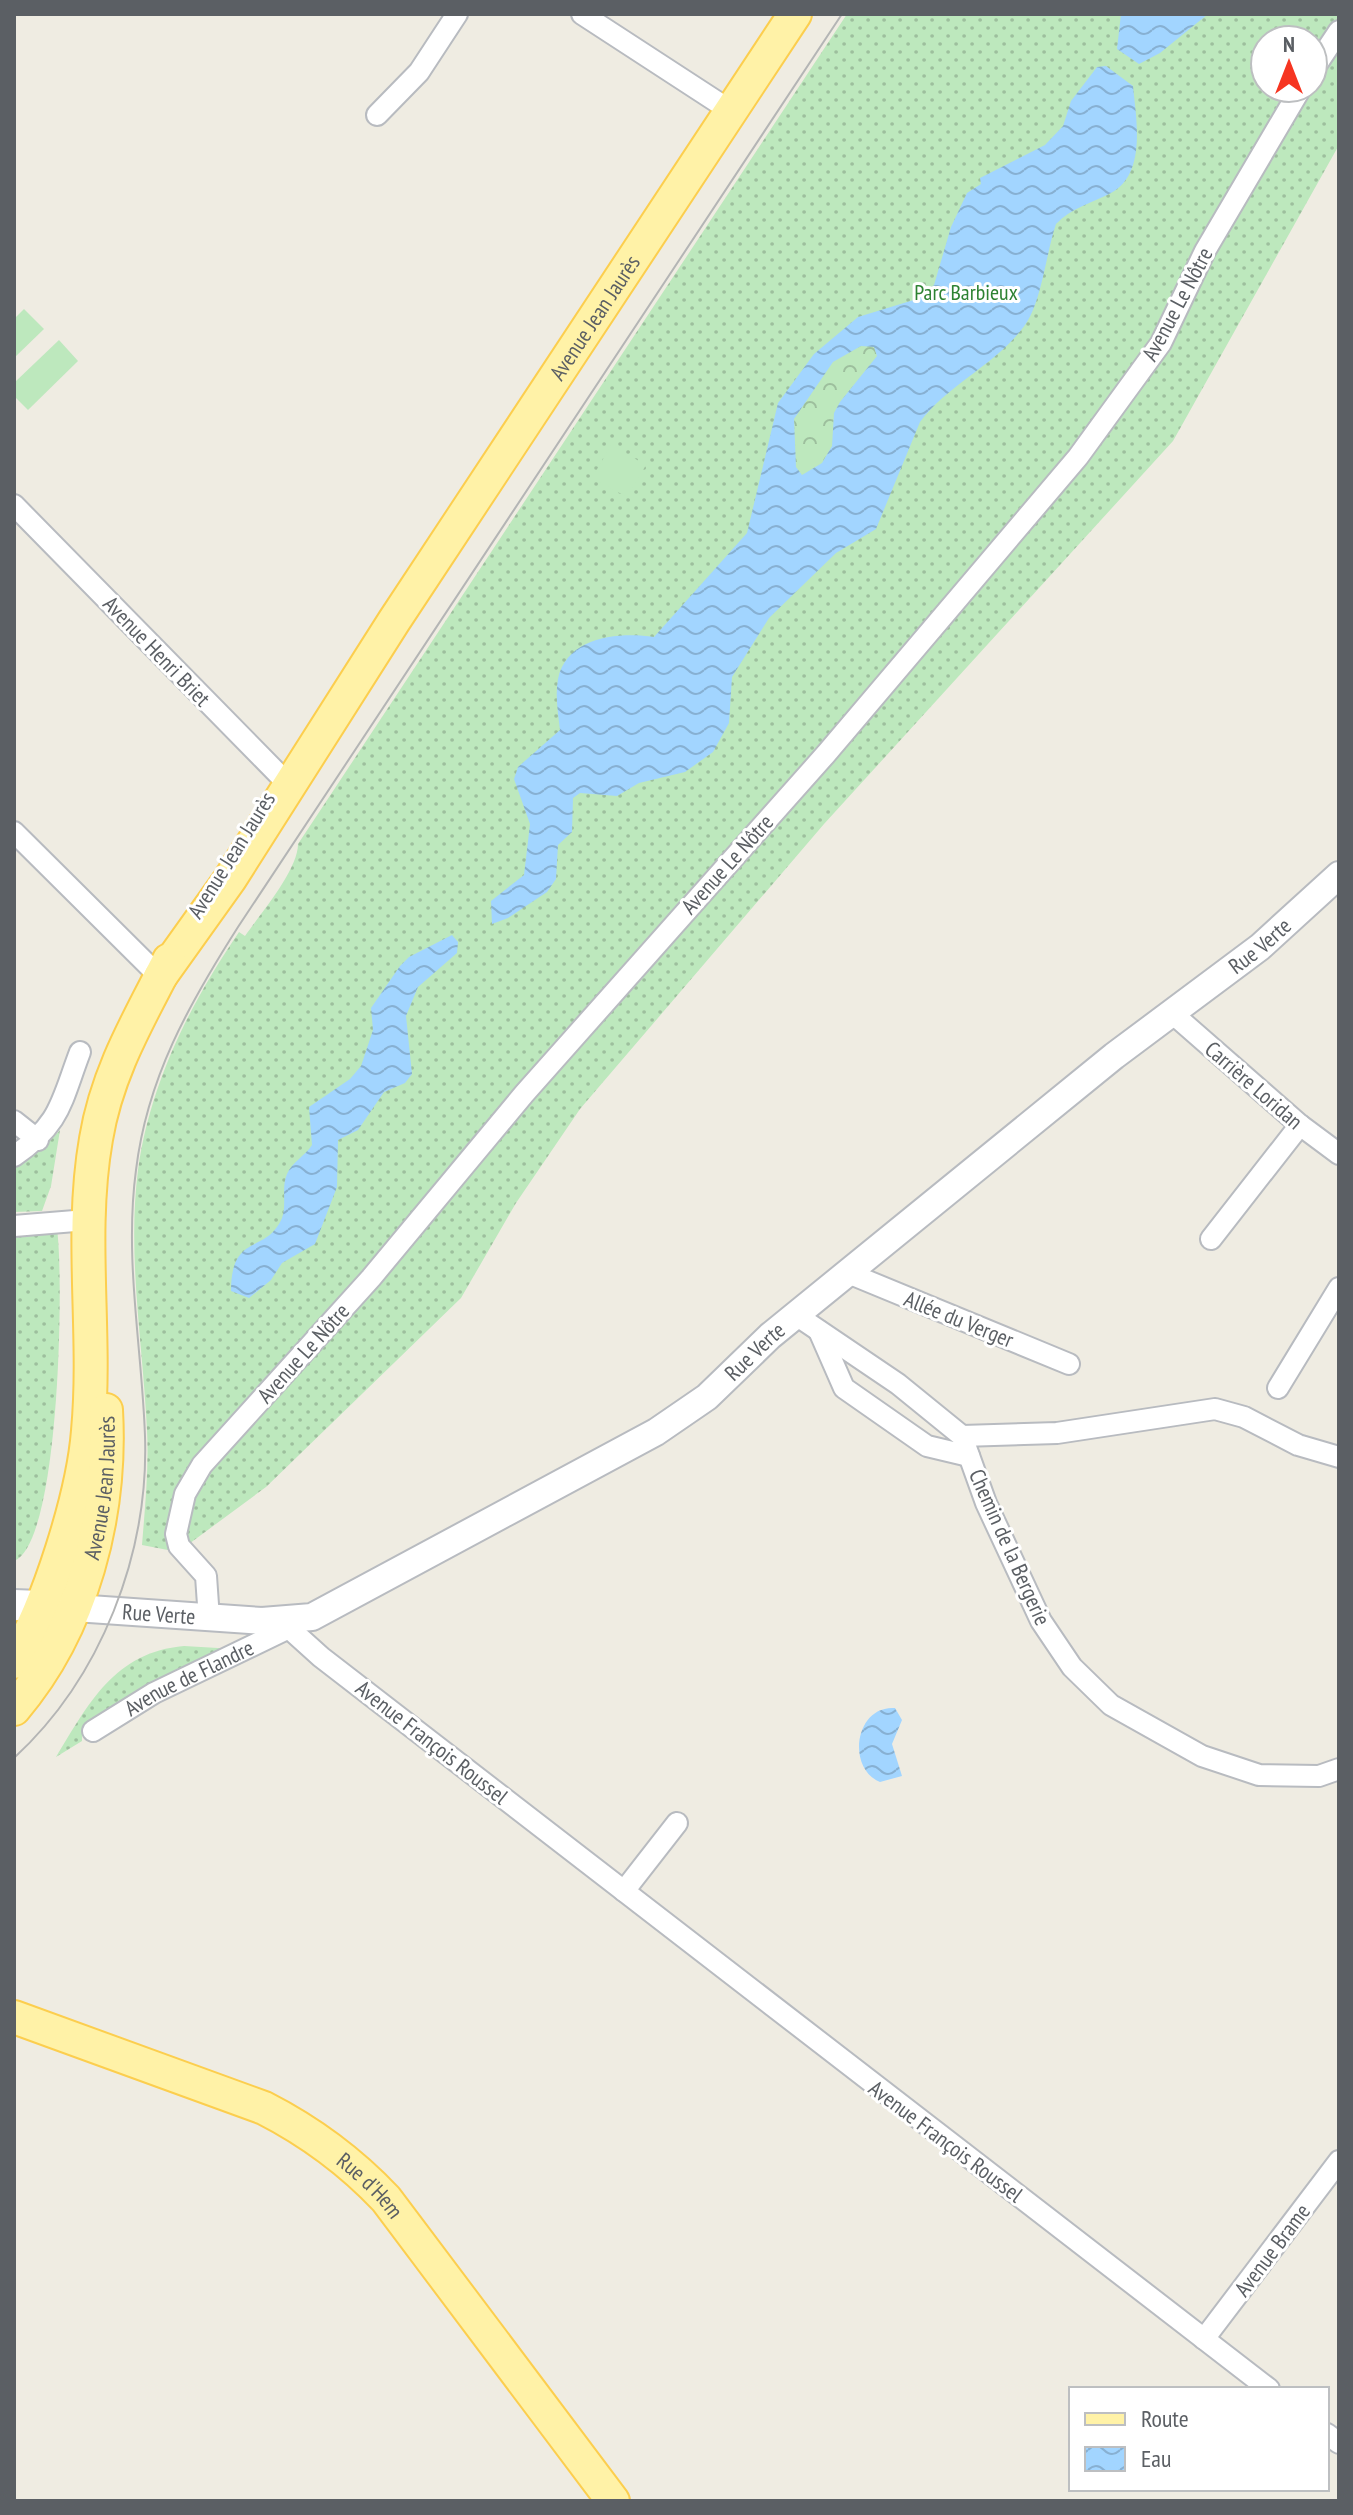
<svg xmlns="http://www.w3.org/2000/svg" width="1353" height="2515" font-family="'PT Sans Narrow',sans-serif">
<defs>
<pattern id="grass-dots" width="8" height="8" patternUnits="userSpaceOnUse" patternTransform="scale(2)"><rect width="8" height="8" fill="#bde8bd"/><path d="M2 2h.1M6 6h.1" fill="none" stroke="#9dbf9d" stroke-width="1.8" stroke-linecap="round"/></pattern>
<pattern id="forest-crowns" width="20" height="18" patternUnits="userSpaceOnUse" patternTransform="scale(2)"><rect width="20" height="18" fill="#bde8bd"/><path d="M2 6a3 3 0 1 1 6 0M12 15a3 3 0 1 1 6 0" fill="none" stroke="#9dbf9d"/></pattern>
<pattern id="water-waves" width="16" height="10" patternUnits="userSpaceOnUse" patternTransform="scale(2)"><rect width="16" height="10" fill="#a2d5ff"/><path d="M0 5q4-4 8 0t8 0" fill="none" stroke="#87b0d2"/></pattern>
</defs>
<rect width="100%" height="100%" fill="#efece2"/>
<g fill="url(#grass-dots)" fill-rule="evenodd">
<path d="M847 14H1339V145L1173 441 824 824 580 1109 516 1203 461 1298 266 1487 178 1552 142 1545C145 1507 149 1468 147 1430 143 1344 127 1256 138 1170 150 1083 190 1004 239 932L245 936C261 913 298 870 298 844ZM1265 40H1313V88H1265Z"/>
<path d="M60 1130 51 1186 42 1211 14 1212V1167L44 1147Z"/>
<path d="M57 1229C64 1279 60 1544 14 1561V1234Z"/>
<path d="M184 1646 235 1649 139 1693 82 1729V1741L56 1757C89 1703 115 1652 184 1646Z"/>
</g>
<path fill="url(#forest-crowns)" d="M861 346 874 347 877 356 840 402 834 413 832 446 822 463 803 475 796 467 794 419 833 362Z"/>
<g fill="#bde8bd">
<path d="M24 309 44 329 14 358V319Z"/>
<path d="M59 340 78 361 28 410 14 396V383Z"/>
<path d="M611 445 646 465 627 497 592 478Z"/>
</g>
<g fill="url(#water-waves)" fill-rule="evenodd">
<path d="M1121 14H1208L1160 53 1139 64 1117 49Z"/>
<path d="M1106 66 1133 86C1136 118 1147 174 1111 193 1092 203 1071 208 1056 224 1046 253 1042 301 1025 325 997 364 948 384 920 422L876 529 836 553 769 618 732 677 729 723 713 752 685 772 639 783 617 796 580 793 573 798 572 832 558 845 556 879 547 892 508 918 492 924 491 901 524 875 530 824 514 779 518 767 560 730C558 713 555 696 558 679 567 636 620 632 654 637L747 533 778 403 814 354 858 317 917 299 934 285 951 227 967 193 981 184 980 178 1045 145 1063 126 1071 101 1097 67ZM861 346 874 347 877 356 840 402 834 413 832 446 822 463 802 475 796 467 794 419 833 362Z"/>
<path d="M452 935 458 942 457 953 418 987 406 1016 412 1074 405 1083 384 1092 358 1130 338 1140 337 1187 315 1244 282 1263 271 1280 249 1298 231 1291C231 1232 266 1255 282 1218 287 1205 281 1187 287 1174 292 1162 305 1156 312 1145L309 1107 350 1079 361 1066 373 1030 371 1008 400 966 409 957Z"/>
<path d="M895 1708 902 1720 892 1744 902 1776 880 1782C846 1768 855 1705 895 1708Z"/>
</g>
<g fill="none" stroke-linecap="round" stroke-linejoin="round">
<defs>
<g id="minor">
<path d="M582 14 731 111"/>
<path d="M1313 70 1339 31"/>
<path d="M377 115 419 72 457 14"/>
<path d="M14 505 291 787"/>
<path d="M14 832 160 977"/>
<path d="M1172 1013 1300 1125 1339 1154"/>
<path d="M14 1121 38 1140"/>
<path d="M14 1156C61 1124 61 1102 80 1052"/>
<path d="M14 1226 87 1220"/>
<path d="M1211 1239 1300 1125"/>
<path d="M848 1273 1069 1364"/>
<path d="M796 1315 898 1384 962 1436 986 1503 1041 1621 1072 1667 1111 1705 1202 1756 1259 1775 1319 1776 1339 1769"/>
<path d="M819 1331 844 1388 927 1446 969 1456"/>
<path d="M1278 1388 1339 1288"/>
<path d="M962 1436 1057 1433 1215 1409 1244 1417 1298 1445 1339 1457"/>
<path d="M209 1619 206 1576 179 1546 176 1534 185 1494 202 1465 371 1278 524 1094 826 754 1078 457 1161 343 1205 251 1301 88"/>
<path d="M280 1620 321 1657 1269 2389"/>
<path id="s1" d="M93 1731 154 1693 289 1628"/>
<path d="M624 1891 677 1823"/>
<path d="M1204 2339 1339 2161"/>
<path d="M1327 2434 1339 2443"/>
</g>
<g id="tertiary">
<path id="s2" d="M75 1608 262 1621 312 1617 656 1432 707 1397 770 1336 1114 1056 1260 947 1339 875"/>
</g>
<path id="secondary" d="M14 1605 65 1607"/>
<g id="primary">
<path id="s3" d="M160 977 230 879 394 621 795 14"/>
<path d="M14 1662C48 1606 83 1495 88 1431 97 1333 79 1236 96 1139 107 1072 139 1019 169 960"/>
<path id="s4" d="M14 1709C83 1628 112 1515 106 1410"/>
<path id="s5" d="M14 2017 264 2108C309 2131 351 2162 386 2199L613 2501"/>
</g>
</defs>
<use href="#minor" stroke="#b8bbc0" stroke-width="24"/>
<use href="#tertiary" stroke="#b8bbc0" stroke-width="30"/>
<use href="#secondary" stroke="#b8bcc2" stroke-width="34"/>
<use href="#primary" stroke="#fcce4e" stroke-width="36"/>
<use href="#minor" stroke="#fff" stroke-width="20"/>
<use href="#tertiary" stroke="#fff" stroke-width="26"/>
<use href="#secondary" stroke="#fff" stroke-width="30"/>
<use href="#primary" stroke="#fff2a7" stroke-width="32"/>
<path stroke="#b4b5b5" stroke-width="2" d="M14 1758C101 1678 149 1554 145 1436 142 1348 124 1259 136 1170 147 1078 189 1004 238 927L842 14"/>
</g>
<g text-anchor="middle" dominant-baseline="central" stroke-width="6" stroke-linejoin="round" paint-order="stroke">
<g font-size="22" fill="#2d8232" stroke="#fff">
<text x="966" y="292">Parc Barbieux</text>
</g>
<g font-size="22" fill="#5b5f64" stroke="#fff">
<text transform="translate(1177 304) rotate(-62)">Avenue Le Nôtre</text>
<text stroke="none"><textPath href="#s3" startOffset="790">Avenue Jean Jaurès</textPath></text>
<text transform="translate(157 651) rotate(46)">Avenue Henri Briet</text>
<text transform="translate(231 855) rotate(-58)">Avenue Jean Jaurès</text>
<text transform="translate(727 864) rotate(-48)">Avenue Le Nôtre</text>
<text stroke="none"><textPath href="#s2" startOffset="1404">Rue Verte</textPath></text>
<text transform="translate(1254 1085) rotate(41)">Carrière Loridan</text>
<text transform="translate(959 1319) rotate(22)">Allée du Verger</text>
<text transform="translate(303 1353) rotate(-48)">Avenue Le Nôtre</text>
<text stroke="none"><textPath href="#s2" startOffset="756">Rue Verte</textPath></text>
<text stroke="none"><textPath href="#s4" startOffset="242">Avenue Jean Jaurès</textPath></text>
<text transform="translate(1010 1547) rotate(66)">Chemin de la Bergerie</text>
<text stroke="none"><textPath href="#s2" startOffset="84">Rue Verte</textPath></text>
<text stroke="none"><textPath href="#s1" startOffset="110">Avenue de Flandre</textPath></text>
<text transform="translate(432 1742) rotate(38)">Avenue François Roussel</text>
<text transform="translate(946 2141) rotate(37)">Avenue François Roussel</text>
<text stroke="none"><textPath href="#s5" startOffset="398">Rue d'Hem</textPath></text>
<text transform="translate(1272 2250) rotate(-53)">Avenue Brame</text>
</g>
</g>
<rect width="1353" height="2515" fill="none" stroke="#5b5f64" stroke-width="32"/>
<rect x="1069" y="2387" width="260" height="104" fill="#ffffff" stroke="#bdbfc1" stroke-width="2"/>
<rect x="1085" y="2413" width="40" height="12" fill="#fff2a7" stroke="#bdbfc1" stroke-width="2"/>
<text x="1141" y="2427" font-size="24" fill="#5b5f64">Route</text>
<rect x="1085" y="2447" width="40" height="24" fill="url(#water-waves)" stroke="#bdbfc1" stroke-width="2"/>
<text x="1141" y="2467" font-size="24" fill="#5b5f64">Eau</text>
<g transform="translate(1289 64)"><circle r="38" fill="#ffffff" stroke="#bdbfc1" stroke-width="2"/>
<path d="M0-6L14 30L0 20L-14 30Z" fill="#f63521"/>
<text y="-12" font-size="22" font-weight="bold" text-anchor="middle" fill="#5b5f64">N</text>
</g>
</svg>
